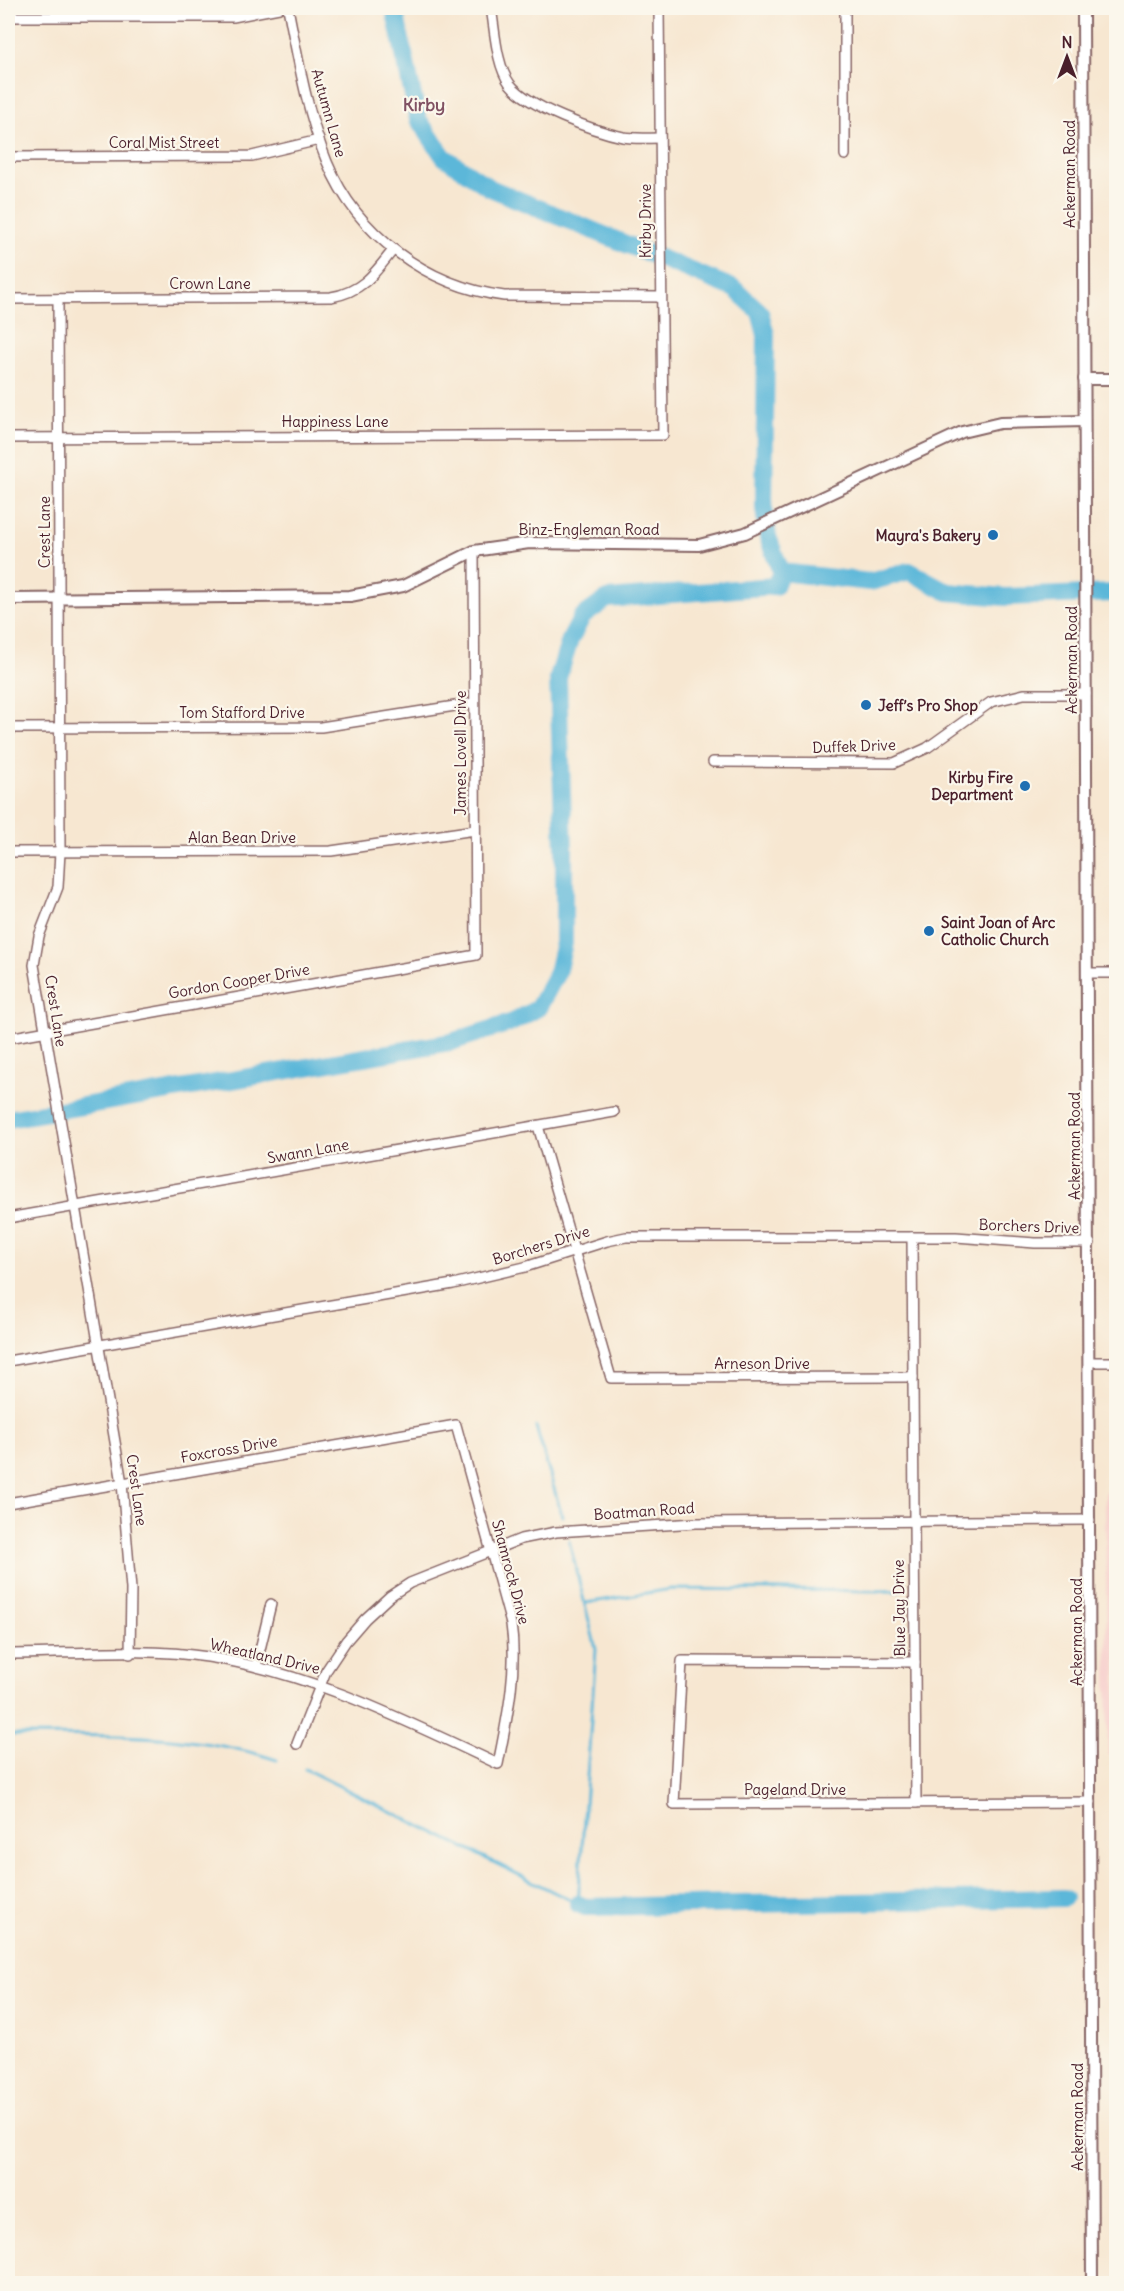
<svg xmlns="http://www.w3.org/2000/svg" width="1124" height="2291" font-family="Delius,sans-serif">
<rect width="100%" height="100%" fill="#fbf7ec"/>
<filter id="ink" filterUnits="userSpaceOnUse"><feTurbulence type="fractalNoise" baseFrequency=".0167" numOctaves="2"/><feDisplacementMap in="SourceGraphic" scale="12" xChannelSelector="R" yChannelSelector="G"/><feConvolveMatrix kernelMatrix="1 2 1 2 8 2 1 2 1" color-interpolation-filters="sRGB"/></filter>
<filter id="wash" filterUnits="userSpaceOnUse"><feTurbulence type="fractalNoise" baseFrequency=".008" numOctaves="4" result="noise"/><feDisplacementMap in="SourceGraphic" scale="24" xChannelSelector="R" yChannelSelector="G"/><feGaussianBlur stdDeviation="1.35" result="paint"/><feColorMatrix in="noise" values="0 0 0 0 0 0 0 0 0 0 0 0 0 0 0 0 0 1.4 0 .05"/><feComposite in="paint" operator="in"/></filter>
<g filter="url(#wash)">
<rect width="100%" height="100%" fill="#f7e7d1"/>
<path fill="#f7d0cd" d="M1116 1491V1755H1108L1105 1492Z"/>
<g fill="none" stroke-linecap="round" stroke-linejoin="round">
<g stroke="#5bb7d9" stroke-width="3">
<path d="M536 1427 562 1516"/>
<path d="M586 1603 671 1589 899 1591"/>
<path d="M8 1735C98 1736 190 1731 277 1760"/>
<path d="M305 1769 578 1904 596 1649 569 1541"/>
</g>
<g stroke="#5bb7d9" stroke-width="18">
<path d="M394 8 418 119 444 157 490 188 735 289 760 312 766 335 764 508 768 537 781 572 870 582 909 571 948 592 1005 597 1116 593"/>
<path d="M8 1119 451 1042 513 1022 538 1008 557 973 564 943V850L558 678 570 640 582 617 607 599 775 586 781 572"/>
<path d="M578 1904 585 1907 1064 1898"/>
</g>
</g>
</g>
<g filter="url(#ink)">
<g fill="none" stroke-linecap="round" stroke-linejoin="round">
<defs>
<g id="minor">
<path d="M288 8C298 59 307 113 327 162 357 235 427 286 504 296L661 297"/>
<path d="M491 8C495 30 496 65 510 84 528 107 594 131 623 137 635 139 647 138 660 138"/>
<path d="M845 8V155"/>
<path d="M8 17H233L279 8"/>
<path d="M8 157 252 156 319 140"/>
<path d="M8 299 331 297C362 292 375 273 393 250"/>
<path d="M58 299 60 852 58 887 39 936 34 965 122 1483 131 1589 130 1654"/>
<path d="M8 438 663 435 659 8"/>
<path d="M8 728 321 727 474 703"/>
<path d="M713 762 894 763 927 748 991 702 1024 694H1086"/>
<path d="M8 852 331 851 475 830"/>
<path d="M1087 973H1116"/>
<path d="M8 1038 476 955 474 551"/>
<path d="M538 1126 611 1378 913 1377"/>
<path d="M8 1218 614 1112"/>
<path d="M912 1237 916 1803"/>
<path d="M8 1361 453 1284 525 1267 607 1241 626 1237H956L1035 1243H1090"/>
<path d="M1089 1362H1116"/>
<path d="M8 1503 456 1425 511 1624C518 1670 507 1719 498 1764 404 1720 312 1673 208 1657 144 1647 72 1654 8 1654"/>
<path d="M915 1662 682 1661 674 1804 1091 1802"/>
<path d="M256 1666 271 1604"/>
<path d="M297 1744 326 1671 346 1641 365 1619 390 1596 410 1583 521 1539 556 1532 696 1523 1090 1520"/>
</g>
<g id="tertiary">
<path d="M1083 8 1092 2284"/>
<path d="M1084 379H1116"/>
<path d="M8 599 350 596 403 586 474 551 529 543 699 545 745 533 962 432 1000 423 1084 421"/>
</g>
</defs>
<use href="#minor" stroke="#876565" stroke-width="12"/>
<use href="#tertiary" stroke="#876565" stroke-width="14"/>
<use href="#minor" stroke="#fff" stroke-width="9"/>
<use href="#tertiary" stroke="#fff" stroke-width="10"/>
</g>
</g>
<g fill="#1f6fb2" stroke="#fbf7ec" stroke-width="2">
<circle cx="993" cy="535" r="6"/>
<circle cx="866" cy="705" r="6"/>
<circle cx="1025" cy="786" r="6"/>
<circle cx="929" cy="931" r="6"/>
</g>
<g text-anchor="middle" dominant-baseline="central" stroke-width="4.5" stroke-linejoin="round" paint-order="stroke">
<g font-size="15" fill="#4a1f2b" stroke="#fbf7ec">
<text transform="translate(329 113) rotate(74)">Autumn Lane</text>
<text x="164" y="142">Coral Mist Street</text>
<text transform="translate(1069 174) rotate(-90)">Ackerman Road</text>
<text transform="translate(645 221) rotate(-90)">Kirby Drive</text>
<text x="210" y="283">Crown Lane</text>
<text x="335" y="421">Happiness Lane</text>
<text x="589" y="529">Binz-Engleman Road</text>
<text transform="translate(44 532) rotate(-90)">Crest Lane</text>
<text transform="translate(1071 660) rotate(-90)">Ackerman Road</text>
<text x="242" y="712">Tom Stafford Drive</text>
<text transform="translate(854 746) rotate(-2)">Duffek Drive</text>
<text transform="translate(460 753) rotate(-90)">James Lovell Drive</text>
<text x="242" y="837">Alan Bean Drive</text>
<text transform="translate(239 981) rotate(-10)">Gordon Cooper Drive</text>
<text transform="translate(56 1011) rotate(81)">Crest Lane</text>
<text transform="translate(1074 1146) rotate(-90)">Ackerman Road</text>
<text transform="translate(308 1151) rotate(-10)">Swann Lane</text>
<text transform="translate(1029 1226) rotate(2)">Borchers Drive</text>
<text transform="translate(541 1245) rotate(-17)">Borchers Drive</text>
<text x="762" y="1363">Arneson Drive</text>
<text transform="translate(229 1449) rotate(-10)">Foxcross Drive</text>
<text transform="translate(137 1490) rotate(82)">Crest Lane</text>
<text transform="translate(644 1511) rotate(-4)">Boatman Road</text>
<text transform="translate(511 1572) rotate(75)">Shamrock Drive</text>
<text transform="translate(899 1608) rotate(-91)">Blue Jay Drive</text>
<text transform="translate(1076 1632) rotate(-90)">Ackerman Road</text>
<text transform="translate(265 1656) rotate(13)">Wheatland Drive</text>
<text x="795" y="1789">Pageland Drive</text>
<text transform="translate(1077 2117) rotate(-90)">Ackerman Road</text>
</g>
<g font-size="15" font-weight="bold" fill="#4a1f2b" stroke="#fbf7ec" text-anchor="end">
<text x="981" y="535">Mayra's Bakery</text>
<text x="878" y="705" text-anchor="start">Jeff’s Pro Shop</text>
<text x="1013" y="777">Kirby Fire<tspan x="1013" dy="17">Department</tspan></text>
<text x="941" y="922" text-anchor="start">Saint Joan of Arc<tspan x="941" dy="17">Catholic Church</tspan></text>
</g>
<g font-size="18" font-weight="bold" fill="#805163" stroke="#fbf7ec">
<text x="424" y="104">Kirby</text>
</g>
</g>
<rect width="1124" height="2291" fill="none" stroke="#fbf7ec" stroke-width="30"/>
<g transform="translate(1067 57)" stroke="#fbf7ec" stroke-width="4.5" paint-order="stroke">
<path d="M0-4.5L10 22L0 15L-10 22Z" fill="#4a1f2b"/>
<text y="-9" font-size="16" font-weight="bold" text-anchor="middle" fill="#4a1f2b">N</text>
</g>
</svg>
